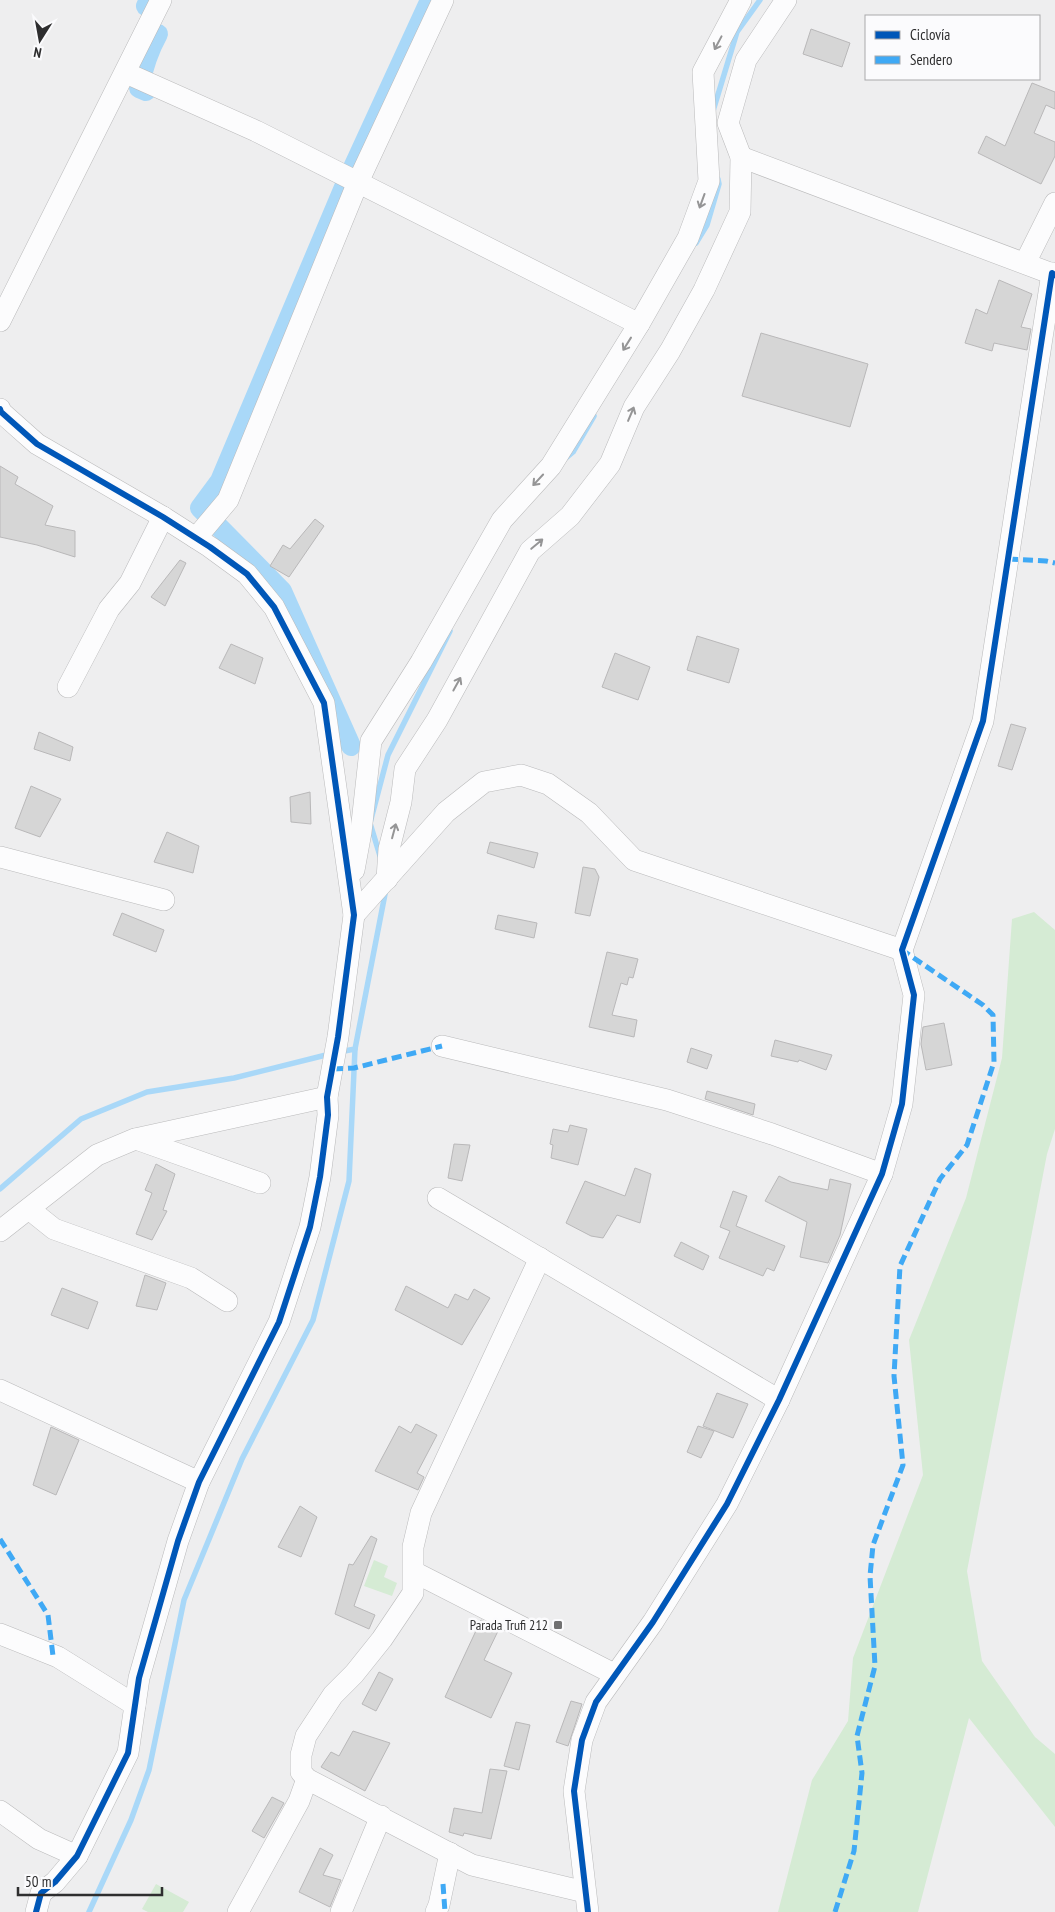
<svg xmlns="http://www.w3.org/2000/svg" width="1055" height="1912" font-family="'PT Sans Narrow',sans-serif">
<rect width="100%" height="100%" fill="#eeeeef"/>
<g fill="#d5ebd4">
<path d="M1034 912 1055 930V1129L1047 1154 967 1571 982 1661 1035 1737 1055 1754V1827L969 1718 918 1912H778L812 1780 848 1721 853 1658 923 1475 909 1340 966 1198 1002 1058 1012 919Z"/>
<path d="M374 1560 388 1566 384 1577 397 1583 392 1596 364 1586Z"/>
<path d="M156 1884 189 1902 183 1912H148L142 1909Z"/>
</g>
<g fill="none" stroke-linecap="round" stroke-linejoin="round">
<g stroke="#a9d8f8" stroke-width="5.5">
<path d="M713 111 737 32 760 0"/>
<path d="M696 243 707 225 719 184 718 179"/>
<path d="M566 458 573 452 594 416"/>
<path d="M380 856 370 823 388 755 450 631"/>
<path d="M339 1052 355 1049 386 889"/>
<path d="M0 1189 81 1119 147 1092 234 1078 330 1054"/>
<path d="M89 1912 131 1820 149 1770 184 1600 242 1459 313 1320 349 1181 355 1049"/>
</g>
<g stroke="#a9d8f8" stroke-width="20">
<path d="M146 6 149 0"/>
<path d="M146 91 139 88C143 68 148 52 158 34"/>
<path d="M204 512 200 508 220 481 345 185 430 0"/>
<path d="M219 527 282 591 351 746"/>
</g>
</g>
<g fill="#d6d6d6" stroke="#b9b8b9">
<path d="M811 29 850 43 842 67 803 54Z"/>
<path d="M1032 83 1055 92V109L1046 105 1034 133 1055 142V156L1041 184 978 153 986 136 1005 146Z"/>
<path d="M999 280 1032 294 1021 327 1031 329 1027 350 994 343 992 351 965 343 976 309 987 314Z"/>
<path d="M761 333 868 364 850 427 742 396Z"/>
<path d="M0 466 18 477 15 484 53 506 45 525 75 531V557L37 545 0 537Z"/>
<path d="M315 519 324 526 289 577 270 566 283 545 290 549Z"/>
<path d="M180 560 186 563 165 606 151 597Z"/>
<path d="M697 636 739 649 729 683 687 670Z"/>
<path d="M231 644 263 658 255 684 219 668Z"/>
<path d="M615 653 650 667 638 700 602 687Z"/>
<path d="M1011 724 1026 728 1012 770 998 766Z"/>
<path d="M39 732 73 747 70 761 34 749Z"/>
<path d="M31 786 61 799 40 837 15 828Z"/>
<path d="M310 792 311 824 291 822 290 797Z"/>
<path d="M167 832 199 846 193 873 154 862Z"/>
<path d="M490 842 538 853 534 868 487 853Z"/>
<path d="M583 867 595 869 599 877 590 916 575 913Z"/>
<path d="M122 913 164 930 156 952 113 935Z"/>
<path d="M498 915 537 923 534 938 495 929Z"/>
<path d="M607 952 638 959 633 978 629 977 627 985 621 983 612 1015 637 1020 634 1037 589 1027Z"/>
<path d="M944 1023 952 1065 926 1070 921 1044 923 1027Z"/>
<path d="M775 1040 832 1055 826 1070 799 1060 798 1062 771 1056Z"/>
<path d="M691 1048 712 1055 707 1069 687 1062Z"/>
<path d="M707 1091 755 1104 753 1115 705 1099Z"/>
<path d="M570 1125 587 1129 578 1165 551 1158 553 1145 550 1144 553 1129 568 1132Z"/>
<path d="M454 1144 470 1145 462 1181 448 1178Z"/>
<path d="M156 1164 175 1174 163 1210 167 1211 152 1240 136 1234 152 1193 145 1190Z"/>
<path d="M635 1168 651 1174 640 1223 617 1215 603 1238 591 1236 566 1223 585 1181 625 1196Z"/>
<path d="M779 1176 791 1182 828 1190 830 1179 851 1184 840 1235 828 1263 800 1257 807 1222 765 1201Z"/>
<path d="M733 1191 747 1196 736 1226 785 1246 774 1271 767 1268 763 1276 719 1258 730 1231 720 1227Z"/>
<path d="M681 1242 709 1256 703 1270 674 1256Z"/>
<path d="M145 1275 166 1283 157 1310 136 1306Z"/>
<path d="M406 1286 448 1308 455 1294 468 1300 474 1289 490 1298 462 1345 395 1310Z"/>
<path d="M62 1288 98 1302 88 1329 51 1315Z"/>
<path d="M717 1393 748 1404 733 1438 703 1426Z"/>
<path d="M416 1424 437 1435 417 1473 424 1477 418 1490 375 1471 399 1426 411 1433Z"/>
<path d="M698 1426 714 1431 701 1458 687 1452Z"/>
<path d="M51 1427 79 1440 56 1495 33 1485Z"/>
<path d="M300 1506 317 1517 301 1557 278 1547Z"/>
<path d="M371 1536 377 1539 354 1606 375 1615 369 1629 335 1614 349 1564 353 1565Z"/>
<path d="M481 1620 499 1629 484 1660 512 1673 491 1718 445 1697Z"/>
<path d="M379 1672 393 1679 376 1711 362 1704Z"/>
<path d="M571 1701 582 1704 568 1746 556 1742Z"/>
<path d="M516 1722 530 1725 519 1770 504 1766Z"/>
<path d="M353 1731 390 1743 365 1791 321 1767 331 1752 339 1756Z"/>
<path d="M490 1769 507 1771 491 1839 464 1833 463 1836 449 1832 454 1808 482 1813Z"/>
<path d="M272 1797 284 1803 264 1838 252 1831Z"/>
<path d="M320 1848 333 1855 323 1875 341 1880 330 1907 299 1892Z"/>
</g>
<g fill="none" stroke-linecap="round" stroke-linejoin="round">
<defs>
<g id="minor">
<path d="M126 73 256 131 639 324"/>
<path d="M741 157 1055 275"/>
<path d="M1025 263 1055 203"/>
<path d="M0 321 161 0"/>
<path d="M0 409 1 412 37 444 163 517 210 547 247 574 274 607 324 703 354 915 338 1037 327 1097 328 1115 320 1177 310 1227 279 1322 199 1482 178 1541 139 1678 128 1753 77 1856 55 1882 41 1893 36 1912"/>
<path d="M196 538 228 500 358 182 443 0"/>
<path d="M68 687 109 609 130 583 163 517"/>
<path d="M0 857 164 900"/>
<path d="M354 870 361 832 371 741 421 662 502 520 551 466 639 324 688 238 709 181 703 72 741 0"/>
<path d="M387 879 389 849 401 802 405 769 437 720 530 551 570 516 610 464 634 407 670 351 704 290 740 212 741 157 728 123 746 60 786 0"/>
<path d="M354 915 446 812 484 782 521 775 548 784 589 813 634 860 902 950"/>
<path d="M442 1046 667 1100 772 1134 882 1174"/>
<path d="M136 1139 260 1183"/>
<path d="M438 1198 779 1400"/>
<path d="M29 1209 54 1229 191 1278 227 1301"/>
<path d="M0 1231 97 1155 135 1139 327 1097"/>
<path d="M540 1258 421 1513 413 1547V1593L382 1639 354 1674 333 1695 306 1736 301 1755V1772L307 1779 472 1865 585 1892"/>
<path d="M0 1390 199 1482"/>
<path d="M414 1572 614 1674"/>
<path d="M0 1634 58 1657 135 1705"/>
<path d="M0 1811 39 1839 77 1856"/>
<path d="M238 1912 299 1801 307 1779"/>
<path d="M341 1912 381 1816"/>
<path d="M436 1912 439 1905 450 1853"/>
<path d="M588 1912 574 1791 582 1740 596 1702 653 1622 727 1504 779 1400 882 1174 902 1104 914 995 902 950 983 721 1052 273"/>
</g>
</defs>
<use href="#minor" stroke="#bababb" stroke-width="22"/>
<use href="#minor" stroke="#fcfcfd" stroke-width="21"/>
<g stroke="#3fa9f5" stroke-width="5" stroke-dasharray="10 5" stroke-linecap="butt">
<path d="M1008 559 1046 561 1055 563"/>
<path d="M333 1069 354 1068 442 1046"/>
<path d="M0 1539 48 1615 53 1656"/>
<path d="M443 1884 445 1912"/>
<path d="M835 1912 854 1851 862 1773 857 1736 875 1666 870 1576 873 1545 903 1465 894 1376 900 1266 940 1179 967 1145 994 1062 993 1015 983 1005 902 950"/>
</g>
<defs>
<g id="cycleway">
<path d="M0 409 1 412 37 444 163 517 210 547 247 574 274 607 324 703 354 915 338 1037 327 1097 328 1115 320 1177 310 1227 279 1322 199 1482 178 1541 139 1678 128 1753 77 1856 55 1882 41 1893 36 1912"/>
<path d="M588 1912 574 1791 582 1740 596 1702 653 1622 727 1504 779 1400 882 1174 902 1104 914 995 902 950 983 721 1052 273 1055 275"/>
</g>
</defs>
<use href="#cycleway" stroke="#fbfbfd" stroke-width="9"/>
<use href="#cycleway" stroke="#0057b8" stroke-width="6"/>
</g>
<defs><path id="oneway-shaft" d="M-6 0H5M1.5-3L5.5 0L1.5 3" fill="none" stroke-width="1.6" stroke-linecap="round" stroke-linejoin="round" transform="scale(1.25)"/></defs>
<g stroke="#959596">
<use href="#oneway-shaft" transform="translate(718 43) rotate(118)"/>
<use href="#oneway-shaft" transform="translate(702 201) rotate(110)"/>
<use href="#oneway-shaft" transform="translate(627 344) rotate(122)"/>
<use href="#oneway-shaft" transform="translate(631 414) rotate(-67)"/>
<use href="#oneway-shaft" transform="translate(538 480) rotate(133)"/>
<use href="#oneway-shaft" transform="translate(537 544) rotate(-40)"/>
<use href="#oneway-shaft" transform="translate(457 684) rotate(-61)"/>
<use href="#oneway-shaft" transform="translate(394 831) rotate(-75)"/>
</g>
<rect fill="#717172" stroke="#fbfbfd" stroke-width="2" x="553" y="1620" width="10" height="10" rx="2.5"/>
<g text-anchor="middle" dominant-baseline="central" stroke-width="5" stroke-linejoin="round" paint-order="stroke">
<g font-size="14" fill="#2e2e2f" stroke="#fbfbfd" text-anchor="end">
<text x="548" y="1625">Parada Trufi 212</text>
</g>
</g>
<rect x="865" y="15" width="175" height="65" fill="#fbfbfd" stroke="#a9a9ab"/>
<rect x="875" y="31" width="25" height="8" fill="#0057b8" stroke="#a9a9ab"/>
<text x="910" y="40" font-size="15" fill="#2e2e2f">Ciclovía</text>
<rect x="875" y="56" width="25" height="8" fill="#3fa9f5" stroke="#a9a9ab"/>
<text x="910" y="65" font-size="15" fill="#2e2e2f">Sendero</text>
<g transform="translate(40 40) rotate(191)" stroke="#fbfbfd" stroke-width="4" paint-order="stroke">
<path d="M0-4L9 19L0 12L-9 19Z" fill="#2e2e2f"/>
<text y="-8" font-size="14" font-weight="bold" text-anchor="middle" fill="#2e2e2f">N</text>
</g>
<path d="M18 1887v8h144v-8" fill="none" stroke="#2e2e2f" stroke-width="2.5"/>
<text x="25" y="1887" font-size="15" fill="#2e2e2f" stroke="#fbfbfd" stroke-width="4" paint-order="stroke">50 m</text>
</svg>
